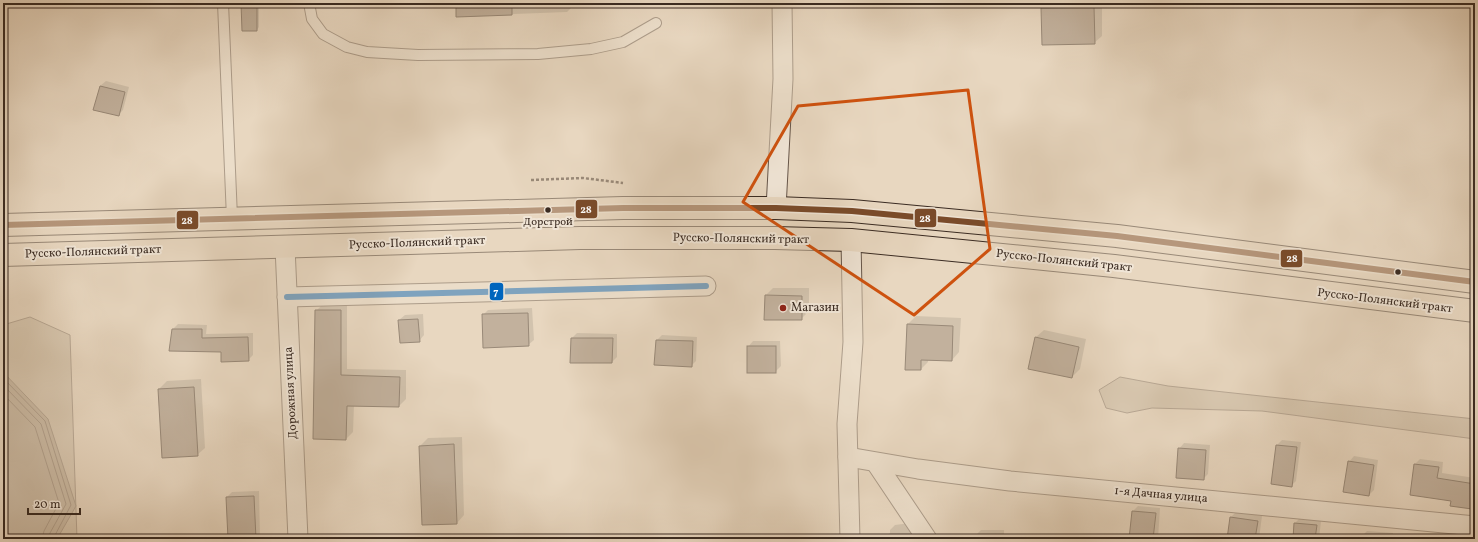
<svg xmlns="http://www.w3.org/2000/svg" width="1478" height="542" font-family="Vollkorn,serif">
<rect width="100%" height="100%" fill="#e8d7c0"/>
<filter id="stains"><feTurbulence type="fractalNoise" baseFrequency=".005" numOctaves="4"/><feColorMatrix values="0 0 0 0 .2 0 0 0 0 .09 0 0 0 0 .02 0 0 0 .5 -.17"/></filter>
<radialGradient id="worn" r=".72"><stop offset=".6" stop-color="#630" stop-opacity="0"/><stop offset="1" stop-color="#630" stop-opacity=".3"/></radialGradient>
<g fill="#cabaa5" stroke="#827264">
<path d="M30 317 70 335 77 539H3V325Z"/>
<path d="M1120 377 1168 386 1475 419V439L1262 411 1152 408 1127 413 1106 408 1099 390Z"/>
</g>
<path fill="#ad9d8a" stroke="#7f6f60" d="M3 372 48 419 76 506 57 539H3Z"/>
<g fill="#0003">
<path d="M242 3H259V27L257 30H242Z"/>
<path d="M457 3H626L574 5 567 12 457 16Z"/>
<path d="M1048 3H1102V36L1094 43 1042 9Z"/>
<path d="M106 81 129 87 123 110 118 115 94 109 100 86Z"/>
<path d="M773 288H809V311L801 319 766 295Z"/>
<path d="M323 304H347V369L406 370V399L399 406 354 405 353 432 346 439 316 311Z"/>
<path d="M532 308 534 340 528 345 483 315 488 310Z"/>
<path d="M423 314 424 335 419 341 399 320 405 315Z"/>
<path d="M916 316 961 318 959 352 952 360 928 359V362L921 369 908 324Z"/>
<path d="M178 324 207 325 206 334 253 333V355L248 360 173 329Z"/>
<path d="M1044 330 1086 339 1080 369 1072 377 1036 337Z"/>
<path d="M577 333 617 334V357L612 362 572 338Z"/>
<path d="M662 335 697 337 696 361 691 366 656 364 657 340Z"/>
<path d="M753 341H780L781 366 775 372 748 347Z"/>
<path d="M201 379 205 448 197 455 159 389 167 381Z"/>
<path d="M462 437 464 515 457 523 420 446 428 438Z"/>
<path d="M1282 440 1301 442 1296 481 1291 486 1272 483 1277 445Z"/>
<path d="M1184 443 1210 445 1208 474 1203 479 1179 449Z"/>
<path d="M1354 456 1378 460 1374 490 1369 495 1349 462Z"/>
<path d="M1420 459 1443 462 1442 473 1475 478V506L1471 508 1452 500 1415 464Z"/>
<path d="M259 491 260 538 229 539 227 497 232 492Z"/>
<path d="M1138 506 1160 508 1158 539H1130L1133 511Z"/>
<path d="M1236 512 1262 516 1259 539H1228L1231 517Z"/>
<path d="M1300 518 1321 521 1319 539H1294L1295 523Z"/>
<path d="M910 523 912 539H884L890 533V530L895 525Z"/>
<path d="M981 530H1004V539H975L976 535Z"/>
<path d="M1367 531 1393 533V539H1362V536Z"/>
</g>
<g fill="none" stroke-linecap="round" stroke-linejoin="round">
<g stroke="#746456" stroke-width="1">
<path d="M3 378 45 421 71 505 53 539"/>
<path d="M3 385 41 424 66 504 50 533 48 539"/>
<path d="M3 394 35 427 59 503 44 531 42 539"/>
</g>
</g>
<g fill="#948474" stroke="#3a2b22">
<path d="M241 3H257V31H242Z"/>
<path d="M456 3H512V15L456 17Z"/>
<path d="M1094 7 1095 44 1042 45 1041 8Z"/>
<path d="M100 86 125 92 119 116 93 110Z"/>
<path d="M765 295 802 296V320H764Z"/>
<path d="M315 310H341V375L400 377 399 407 347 406 346 440 313 439Z"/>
<path d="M528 313 529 346 483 348 482 314Z"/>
<path d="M418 319 420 342 400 343 398 320Z"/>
<path d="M907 324 953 326 952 361 921 360V370H905Z"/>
<path d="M172 329H202V338L248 337 249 361 221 362V352L169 351Z"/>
<path d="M1035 337 1079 347 1072 378 1028 369Z"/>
<path d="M571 338H613L612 363H570Z"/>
<path d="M656 340 693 341 692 367 654 365Z"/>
<rect x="747" y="346" width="29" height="27"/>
<path d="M194 387 198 456 162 458 158 389Z"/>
<path d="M454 444 457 524 422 525 419 446Z"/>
<path d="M1276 445 1297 447 1292 487 1271 484Z"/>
<path d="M1178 448 1206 450 1204 480 1176 478Z"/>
<path d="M1348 461 1374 465 1369 496 1343 492Z"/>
<path d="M1414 464 1439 467 1437 478 1475 484 1472 509 1450 506 1451 501 1410 495Z"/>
<path d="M254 496 256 539H228L226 497Z"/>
<path d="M1132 511 1156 513 1153 539H1129Z"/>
<path d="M1230 517 1258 521 1255 539H1227Z"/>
<path d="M1294 523 1317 525 1315 539H1293Z"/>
</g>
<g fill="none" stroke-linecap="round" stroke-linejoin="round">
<defs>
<g id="service">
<path d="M223 3 232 218"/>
<path d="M309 3 312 19 323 34 347 47 367 52 418 55 538 54 591 49 623 42 656 23"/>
</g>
<g id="minor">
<path d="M776 208 783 79 782 3"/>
<path d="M285 247 298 539"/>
<path d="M287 297 706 286"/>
<path d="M848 457 918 469 1010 481 1475 526"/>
<path d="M876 463 927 539"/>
<path d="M850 539 847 424 853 342 851 240"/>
</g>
<g id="primary">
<path d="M3 225 623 208H776L852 211 1117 236 1475 282"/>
<path d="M3 255 580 238H775L851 240 1114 266 1475 311"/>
</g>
</defs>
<use href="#service" stroke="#66564a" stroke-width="12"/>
<use href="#minor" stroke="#66564a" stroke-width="21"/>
<use href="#primary" stroke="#3a2b22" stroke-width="24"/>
<path stroke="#3a2b22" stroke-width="2.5" stroke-dasharray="3 2" stroke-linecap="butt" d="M531 180 583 178 623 183"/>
<use href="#service" stroke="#f0e5d6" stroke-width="10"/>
<use href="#minor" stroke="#f0e5d6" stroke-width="19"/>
<use href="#primary" stroke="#e8d7c0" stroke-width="22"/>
<defs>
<path id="bus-1" d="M3 225 623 208H776L852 211 1117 236 1475 282"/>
<path id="bus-2" d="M287 297 706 286"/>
</defs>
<use href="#bus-1" stroke="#f0e5d6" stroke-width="9"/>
<use href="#bus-2" stroke="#f0e5d6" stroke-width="9"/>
<use href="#bus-1" stroke="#7a4b2a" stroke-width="6"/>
<use href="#bus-2" stroke="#0065bd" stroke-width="6"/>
</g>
<path d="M0 0H1478V542H0ZM968 90 990 249 914 315 743 202 798 106Z" fill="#e8d7c0" fill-opacity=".55" fill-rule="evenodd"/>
<path fill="none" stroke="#ce520f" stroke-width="3" stroke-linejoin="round" d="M968 90 990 249 914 315 743 202 798 106Z"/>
<g fill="#3a2b22" stroke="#f0e5d6" stroke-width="1.5">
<circle cx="548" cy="210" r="3.5"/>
<circle cx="1398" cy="272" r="3.5"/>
</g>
<circle fill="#8f2418" stroke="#f0e5d6" stroke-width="1.5" cx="783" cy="308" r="4"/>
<g text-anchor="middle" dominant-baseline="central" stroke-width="4" stroke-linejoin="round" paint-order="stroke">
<g font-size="11" fill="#3a2b22" stroke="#f0e5d6">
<text x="548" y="222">Дорстрой</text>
</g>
<g font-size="12" fill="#3a2b22" stroke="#f0e5d6">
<text transform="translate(741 239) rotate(1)">Русско-Полянский тракт</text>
<text transform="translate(417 243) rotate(-2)">Русско-Полянский тракт</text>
<text transform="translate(93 252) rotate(-2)">Русско-Полянский тракт</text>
<text transform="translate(1064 261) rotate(6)">Русско-Полянский тракт</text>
<text transform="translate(1385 301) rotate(7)">Русско-Полянский тракт</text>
<text transform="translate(291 393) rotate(-93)">Дорожная улица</text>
<text transform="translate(1161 495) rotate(5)">1-я Дачная улица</text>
</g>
<g font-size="12" fill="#3a2b22" stroke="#f0e5d6" text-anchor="start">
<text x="791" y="308">Магазин</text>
</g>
</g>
<g stroke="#f0e5d6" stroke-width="1.5">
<rect x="575" y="199" width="23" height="20" rx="4" fill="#7a4b2a"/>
<rect x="914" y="208" width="23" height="20" rx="4" fill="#7a4b2a"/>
<rect x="176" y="210" width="23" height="20" rx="4" fill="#7a4b2a"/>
<rect x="1280" y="249" width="23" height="19" rx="4" fill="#7a4b2a"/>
<rect x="489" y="282" width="15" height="19" rx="4" fill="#0065bd"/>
</g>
<g font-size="11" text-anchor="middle" font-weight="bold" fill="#fff">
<text x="586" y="213">28</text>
<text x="925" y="222">28</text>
<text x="187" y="224">28</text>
<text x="1292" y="262">28</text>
<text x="496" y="295">7</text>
</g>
<rect width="1478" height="542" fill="none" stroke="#e8d7c0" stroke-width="16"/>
<rect x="4" y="4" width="1470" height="534" fill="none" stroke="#3a2b22" stroke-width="2"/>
<rect x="8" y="8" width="1462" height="526" fill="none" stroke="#3a2b22"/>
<path d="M28 508v6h52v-6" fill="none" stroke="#3a2b22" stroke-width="2"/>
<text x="34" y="508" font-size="12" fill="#3a2b22" stroke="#f0e5d6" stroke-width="3" paint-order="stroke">20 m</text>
<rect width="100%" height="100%" filter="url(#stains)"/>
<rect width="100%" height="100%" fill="url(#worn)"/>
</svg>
